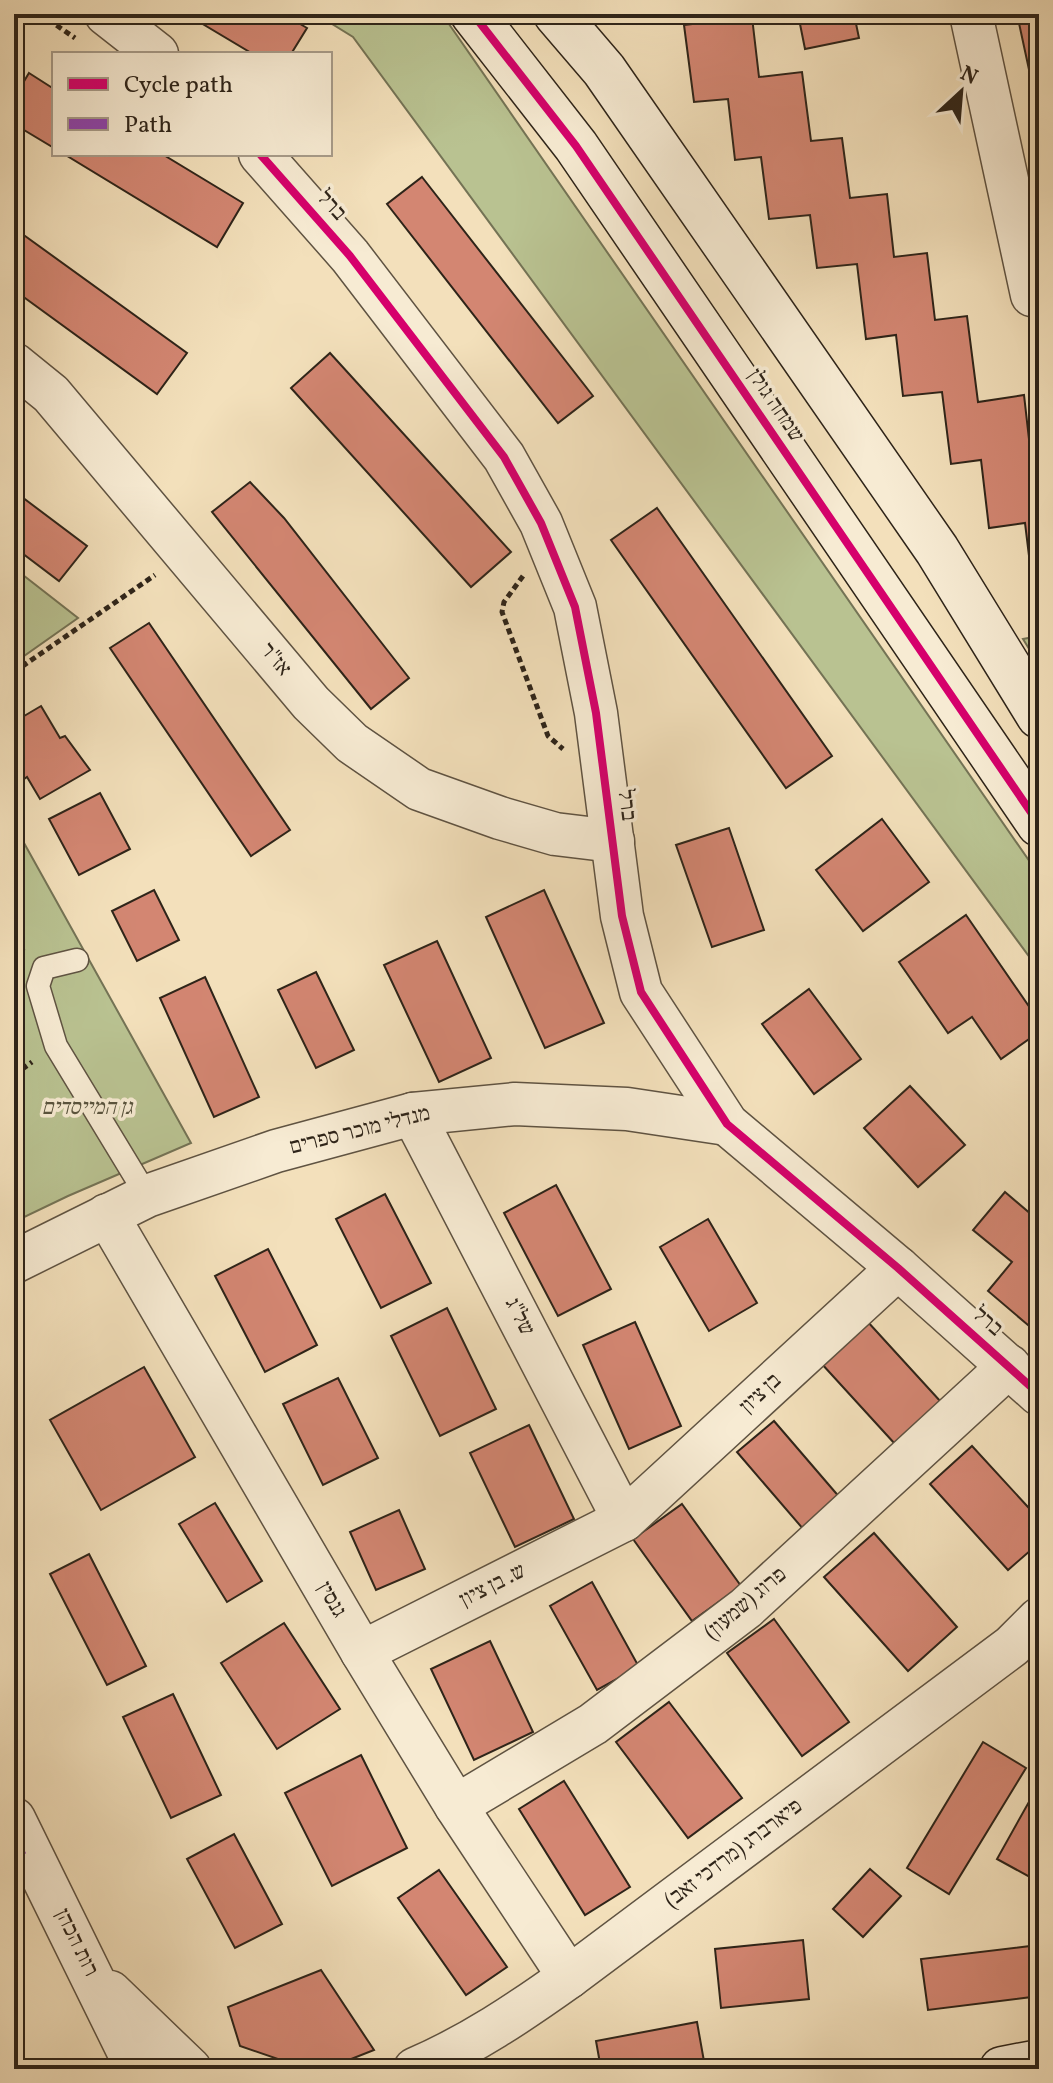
<svg xmlns="http://www.w3.org/2000/svg" width="1053" height="2083" font-family="Vollkorn,'Frank Ruhl Libre',serif">
<rect width="100%" height="100%" fill="#f3e0bb"/>
<filter id="stains"><feTurbulence type="fractalNoise" baseFrequency=".0025" numOctaves="4"/><feColorMatrix values="0 0 0 0 .2 0 0 0 0 .09 0 0 0 0 .02 0 0 0 .5 -.17"/></filter>
<radialGradient id="worn" r=".72"><stop offset=".6" stop-color="#630" stop-opacity="0"/><stop offset="1" stop-color="#630" stop-opacity=".3"/></radialGradient>
<g fill="#b9c291" stroke="#747355" stroke-width="2">
<path d="M316 14H442L1039 875V970L353 37Z"/>
<path d="M14 568 78 618 14 663Z"/>
<path d="M1039 636V665L1023 639Z"/>
<path d="M14 825 191 1143 68 1196 14 1222Z"/>
</g>
<g fill="#d38672" stroke="#2e2419" stroke-width="2">
<path d="M186 14H283L307 28 291 54H253Z"/>
<path d="M798 14H854L859 38 805 49Z"/>
<path d="M1017 14H1039V116Z"/>
<path d="M752 17 759 77 802 72 811 141 842 138 850 198 887 194 894 257 927 253 935 320 967 316 978 402 1024 395 1031 457 1039 456V596L1034 597 1025 523 989 528 981 460 951 464 942 392 903 396 896 335 866 339 857 264 817 268 810 215 769 219 761 157 735 160 728 99 694 102 684 25Z"/>
<path d="M29 73 54 89V148L14 124V98Z"/>
<path d="M64 154H162L243 203 217 247Z"/>
<path d="M422 177 593 396 558 423 387 204Z"/>
<path d="M14 228 187 353 157 394 14 290Z"/>
<path d="M330 353 511 552 471 587 291 388Z"/>
<path d="M250 482 284 518 409 678 371 709 212 512Z"/>
<path d="M14 491 87 546 59 581 14 547Z"/>
<path d="M657 508 832 756 786 788 611 540Z"/>
<path d="M149 623 290 830 251 856 110 648Z"/>
<path d="M41 706 60 738 65 736 90 770 40 799 27 777 24 779 14 763V722Z"/>
<path d="M100 793 130 849 79 875 49 819Z"/>
<path d="M882 819 929 882 863 931 816 870Z"/>
<path d="M729 828 764 930 712 947 676 845Z"/>
<path d="M154 890 179 940 137 961 112 911Z"/>
<path d="M544 890 604 1023 545 1048 486 917Z"/>
<path d="M966 915 1039 1021V1032L1001 1059 972 1017 948 1033 899 962Z"/>
<path d="M437 941 491 1058 439 1082 384 965Z"/>
<path d="M316 972 354 1050 316 1068 278 990Z"/>
<path d="M205 977 259 1097 214 1117 160 998Z"/>
<path d="M809 989 861 1059 814 1094 762 1024Z"/>
<path d="M910 1086 965 1145 918 1187 864 1128Z"/>
<path d="M556 1185 611 1289 558 1316 504 1213Z"/>
<path d="M1005 1192 1039 1221V1327L1035 1331 988 1291 1012 1262 973 1230Z"/>
<path d="M385 1194 431 1283 381 1308 336 1219Z"/>
<path d="M708 1219 757 1303 709 1331 660 1247Z"/>
<path d="M268 1249 317 1345 265 1372 215 1276Z"/>
<path d="M447 1308 496 1409 440 1436 391 1336Z"/>
<path d="M867 1321 941 1402 895 1444 821 1363Z"/>
<path d="M635 1322 681 1426 629 1449 583 1345Z"/>
<path d="M144 1367 195 1457 101 1510 50 1420Z"/>
<path d="M338 1378 378 1458 323 1485 283 1404Z"/>
<path d="M774 1421 841 1499 804 1530 737 1452Z"/>
<path d="M529 1425 574 1519 515 1547 470 1453Z"/>
<path d="M972 1446 1039 1519V1543L1008 1570 930 1484Z"/>
<path d="M215 1503 262 1581 227 1602 179 1524Z"/>
<path d="M682 1504 741 1586 692 1621 633 1539Z"/>
<path d="M399 1510 425 1569 376 1590 350 1532Z"/>
<path d="M874 1533 957 1627 908 1671 824 1577Z"/>
<path d="M89 1554 146 1666 107 1685 50 1574Z"/>
<path d="M592 1582 639 1667 597 1690 550 1606Z"/>
<path d="M774 1619 849 1722 802 1756 727 1653Z"/>
<path d="M284 1623 340 1709 277 1749 221 1663Z"/>
<path d="M490 1641 533 1732 474 1760 431 1669Z"/>
<path d="M173 1694 221 1795 171 1818 123 1717Z"/>
<path d="M669 1702 742 1798 688 1838 616 1742Z"/>
<path d="M983 1742 1026 1768 949 1894 907 1868Z"/>
<path d="M361 1755 407 1848 332 1886 285 1793Z"/>
<path d="M564 1781 630 1887 585 1915 519 1809Z"/>
<path d="M1039 1784V1882L997 1859Z"/>
<path d="M234 1834 282 1924 235 1948 187 1859Z"/>
<path d="M870 1869 901 1896 863 1937 833 1909Z"/>
<path d="M439 1870 507 1967 466 1995 398 1898Z"/>
<path d="M803 1940 809 1999 721 2008 715 1949Z"/>
<path d="M1039 1945V1996L928 2010 921 1959Z"/>
<path d="M321 1970 374 2050 326 2069H307L240 2046 228 2007Z"/>
<path d="M697 2022 705 2067 693 2069H601L596 2041Z"/>
</g>
<g fill="none" stroke-linecap="round" stroke-linejoin="round">
<defs>
<path id="lane" d="M77 960 44 968 38 986 56 1046 147 1196"/>
<g id="street">
<path d="M106 14 157 54"/>
<path d="M971 14 1032 295"/>
<path d="M260 154 350 256 504 457 541 523 575 607 596 713 622 916 641 992 727 1124 898 1268 1039 1394"/>
<path d="M14 364 51 394 311 703 352 743 419 789 500 818 555 834 613 841"/>
<path d="M413 1114 624 1520"/>
<path d="M107 1215 362 1652 456 1806 569 1977"/>
<path d="M14 1262 147 1196 276 1151 413 1114 515 1104 627 1109 727 1124"/>
<path d="M362 1652 624 1520 898 1268"/>
<path d="M456 1806 593 1724 746 1608 1009 1366"/>
<path d="M14 1819 137 2069"/>
<path d="M110 1992 190 2069"/>
<path d="M415 2069C471 2045 520 2012 569 1977L1012 1646 1039 1619"/>
</g>
<g id="secondary">
<path d="M473 14 576 146 1039 824"/>
<path d="M556 14 604 70 937 550 1039 716"/>
<path d="M1002 2069 1039 2062"/>
</g>
</defs>
<use href="#lane" stroke="#5f5342" stroke-width="25"/>
<use href="#street" stroke="#5f5342" stroke-width="45"/>
<use href="#secondary" stroke="#2e2419" stroke-width="47"/>
<g stroke="#2e2419" stroke-width="5" stroke-dasharray="6 4" stroke-linecap="butt">
<path d="M40 14 75 38"/>
<path d="M523 576 504 602 502 612 548 736 563 749"/>
<path d="M14 672 155 575"/>
<path d="M14 929 23 951"/>
<path d="M14 1075 32 1062"/>
</g>
<use href="#lane" stroke="#f7ebd3" stroke-width="22"/>
<use href="#street" stroke="#f7ebd3" stroke-width="42"/>
<use href="#secondary" stroke="#f7ebd3" stroke-width="44"/>
<path stroke="#8e44ad" stroke-width="6" stroke-dasharray="12 6" stroke-linecap="butt" d="M14 1856 30 1848"/>
<defs>
<g id="cycleway">
<path d="M473 14 576 146 1039 824"/>
<path d="M260 154 350 256 504 457 541 523 575 607 596 713 622 916 641 992 727 1124 898 1268 1039 1394"/>
</g>
</defs>
<use href="#cycleway" stroke="#f7ebd3" stroke-width="13"/>
<use href="#cycleway" stroke="#d6006c" stroke-width="8"/>
</g>
<g text-anchor="middle" dominant-baseline="central" stroke-width="7" stroke-linejoin="round" paint-order="stroke">
<g font-size="22" fill="#2e2419" stroke="#f7ebd3">
<text transform="translate(331 206) rotate(48)">ברל</text>
<text transform="translate(775 406) rotate(56)">שמחה גולן</text>
<text transform="translate(275 660) rotate(51)">אז"ר</text>
<text transform="translate(626 805) rotate(83)">ברל</text>
<text transform="translate(360 1131) rotate(-14)">מנדלי מוכר ספרים</text>
<text transform="translate(519 1317) rotate(63)">של"ג</text>
<text transform="translate(987 1322) rotate(41)">ברל</text>
<text transform="translate(761 1394) rotate(-43)">בן ציון</text>
<text transform="translate(493 1586) rotate(-27)">ש. בן ציון</text>
<text transform="translate(331 1600) rotate(60)">גנסין</text>
<text transform="translate(746 1604) rotate(-40)">פרוג (שמעון)</text>
<text transform="translate(734 1854) rotate(-37)">פיארברג (מרדכי זאב)</text>
<text transform="translate(76 1943) rotate(64)">רות הכהן</text>
</g>
<g font-size="22" font-style="italic" fill="#58533d" stroke="#f7ebd3">
<text x="87" y="1108">גן המייסדים</text>
</g>
</g>
<rect width="1053" height="2083" fill="none" stroke="#f3e0bb" stroke-width="48"/>
<rect x="16" y="16" width="1021" height="2051" fill="none" stroke="#2e2419" stroke-width="4"/>
<rect x="24" y="24" width="1005" height="2035" fill="none" stroke="#2e2419" stroke-width="2"/>
<rect x="52" y="52" width="280" height="104" fill="#f7ebd3" stroke="#a79b89" stroke-width="2"/>
<rect x="68" y="78" width="40" height="12" fill="#d6006c" stroke="#a79b89" stroke-width="2"/>
<text x="124" y="92" font-size="24" fill="#2e2419">Cycle path</text>
<rect x="68" y="118" width="40" height="12" fill="#8e44ad" stroke="#a79b89" stroke-width="2"/>
<text x="124" y="132" font-size="24" fill="#2e2419">Path</text>
<g transform="translate(961 92) rotate(26)" stroke="#f7ebd3" stroke-width="6" paint-order="stroke">
<path d="M0-6L14 30L0 20L-14 30Z" fill="#2e2419"/>
<text y="-12" font-size="22" font-weight="bold" text-anchor="middle" fill="#2e2419">N</text>
</g>
<rect width="100%" height="100%" filter="url(#stains)"/>
<rect width="100%" height="100%" fill="url(#worn)"/>
</svg>
